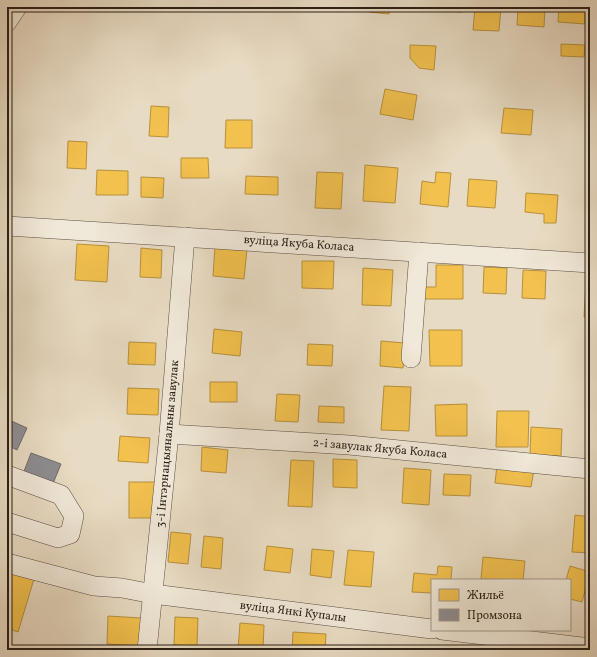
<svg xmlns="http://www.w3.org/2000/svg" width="597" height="657" font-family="Vollkorn,serif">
<rect width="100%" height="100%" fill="#e8dbc3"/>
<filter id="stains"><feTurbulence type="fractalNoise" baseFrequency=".005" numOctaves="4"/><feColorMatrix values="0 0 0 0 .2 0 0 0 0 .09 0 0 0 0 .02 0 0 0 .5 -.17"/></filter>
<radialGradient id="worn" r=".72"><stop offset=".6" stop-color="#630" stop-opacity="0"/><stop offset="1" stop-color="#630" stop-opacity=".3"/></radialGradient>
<g fill="#f2c14e" stroke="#b6903e">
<path d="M370 7H389V14L369 12Z"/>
<path d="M441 7H462V12L440 11Z"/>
<path d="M475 7H501L499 31 473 30Z"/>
<path d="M518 7H545L544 27 517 25Z"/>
<path d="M559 7H585V24L558 22Z"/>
<path d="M561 44 585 45 584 57 561 56Z"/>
<path d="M410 45 436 46 434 70 419 68 410 58Z"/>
<path d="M385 89 417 95 413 120 380 114Z"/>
<path d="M151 106 169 107 168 137 149 136Z"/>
<path d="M504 108 533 110 531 135 501 133Z"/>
<path d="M226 120H252V148H225Z"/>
<path d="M68 141 87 142 86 169 67 168Z"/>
<path d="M181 158H208L209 178H181Z"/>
<path d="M365 165 398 168 395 203 363 201Z"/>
<path d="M97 170 128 171V195H96Z"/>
<path d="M317 172 343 173 341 209 315 208Z"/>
<path d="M436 172 451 173 448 207 420 204 422 181 435 183Z"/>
<path d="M246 176 278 177V195L245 194Z"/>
<path d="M141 177 164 178 163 198 141 197Z"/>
<path d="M469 179 497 181 495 208 467 206Z"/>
<path d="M526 193 558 195 556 223H544V214L525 212Z"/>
<path d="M77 244 109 246 107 282 75 280Z"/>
<path d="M215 246 247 249 244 279 213 276Z"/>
<path d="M141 248 162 250 161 278 140 277Z"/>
<path d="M302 261H334L333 289 302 288Z"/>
<path d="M436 265H463V299H424V287H436Z"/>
<path d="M484 267 507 268 506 294 483 293Z"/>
<path d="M363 268 393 270 391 306 362 305Z"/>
<path d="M523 270 546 271 545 299 522 298Z"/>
<path d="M586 282H590V318L584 317Z"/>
<path d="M214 329 242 332 240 356 212 353Z"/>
<path d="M429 330H462V366H430Z"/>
<path d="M381 341 405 343 403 368 380 366Z"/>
<path d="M129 342 156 343 155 365 128 364Z"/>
<path d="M308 344 333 345 332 366 307 365Z"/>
<rect x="210" y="382" width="27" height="20"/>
<path d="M384 386 411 387 409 431 381 430Z"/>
<path d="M128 388 159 389 158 415 127 414Z"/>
<path d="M277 394 300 395 298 422 275 421Z"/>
<path d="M467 404V436H436L435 405Z"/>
<path d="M319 406 344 407V423L318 422Z"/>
<path d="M497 411H529L528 447H496Z"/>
<path d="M531 427 562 429 561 456 530 455Z"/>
<path d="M120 436 150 438 148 463 118 461Z"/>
<path d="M202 447 228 450 226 473 201 471Z"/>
<path d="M333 459 357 460V488L333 487Z"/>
<path d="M291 460 314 461 312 507 288 506Z"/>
<path d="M497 465 534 470 531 487 495 483Z"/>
<path d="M404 468 431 470 429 505 402 503Z"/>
<path d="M444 474 471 475 470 496 443 495Z"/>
<rect x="129" y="482" width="27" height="36"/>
<path d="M575 515 590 517V553L572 552Z"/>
<path d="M171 532 191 534 188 564 168 562Z"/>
<path d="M204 536 223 538 221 569 201 567Z"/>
<path d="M267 546 293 549 290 573 264 570Z"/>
<path d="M312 549 334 551 331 578 310 575Z"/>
<path d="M348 550 374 552 371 587 344 585Z"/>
<path d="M483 557 525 561 523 580 481 579Z"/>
<path d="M438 566 452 567 451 580H432V593L412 592 414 573 437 575Z"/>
<path d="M570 566 590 572 582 602 570 599V580H566Z"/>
<path d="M8 571 34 579 18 632 7 628Z"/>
<path d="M108 616 141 618 139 646 107 644Z"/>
<path d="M175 617 198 618 197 646 174 645Z"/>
<path d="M240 623 264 625 263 650H238Z"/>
<path d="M293 632 326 634 325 650H292Z"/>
<path d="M379 646 411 648V650H379Z"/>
</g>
<g fill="#8d8d92" stroke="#6f6c6d">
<path d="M7 419 27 428 17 450 7 445Z"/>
<path d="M31 453 61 464 52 486 23 474Z"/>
</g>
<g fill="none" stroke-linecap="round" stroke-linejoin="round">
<defs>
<g id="minor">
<path d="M7 22 17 7"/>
<path d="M7 226 590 263"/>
<path d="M411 358 419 252"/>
<path d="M169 434 349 445 590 469"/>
<path d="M7 475 61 495 74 516 70 534 58 538 7 522"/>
<path d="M7 563 94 586 122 588 153 594 432 629"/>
<path d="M442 630 590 648"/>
<path d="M147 650 169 434 185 237"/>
</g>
</defs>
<use href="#minor" stroke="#594e42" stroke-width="20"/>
<use href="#minor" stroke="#f0e8d8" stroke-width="19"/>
</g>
<g text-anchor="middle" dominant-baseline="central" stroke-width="4" stroke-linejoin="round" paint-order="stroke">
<g font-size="12" fill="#291f17" stroke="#f0e8d8">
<text transform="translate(299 244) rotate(4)">вуліца Якуба Коласа</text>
<text transform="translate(168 444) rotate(-85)">3-і Інтэрнацыянальны завулак</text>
<text transform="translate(380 449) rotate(5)">2-і завулак Якуба Коласа</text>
<text transform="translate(293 612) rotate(7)">вуліца Янкі Купалы</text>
</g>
</g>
<rect width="597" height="657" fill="none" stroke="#e8dbc3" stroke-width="24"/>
<rect x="8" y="8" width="581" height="641" fill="none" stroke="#291f17" stroke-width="2"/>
<rect x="12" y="12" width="573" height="633" fill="none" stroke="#291f17"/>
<rect x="431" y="579" width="140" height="52" fill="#f0e8d8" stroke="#a0988b"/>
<rect x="439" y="589" width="20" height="12" fill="#f2c14e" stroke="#a0988b"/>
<text x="467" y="599" font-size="12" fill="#291f17">Жильё</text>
<rect x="439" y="609" width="20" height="12" fill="#8d8d92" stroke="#a0988b"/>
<text x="467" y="619" font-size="12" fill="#291f17">Промзона</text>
<rect width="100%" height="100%" filter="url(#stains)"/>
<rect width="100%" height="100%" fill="url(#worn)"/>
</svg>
